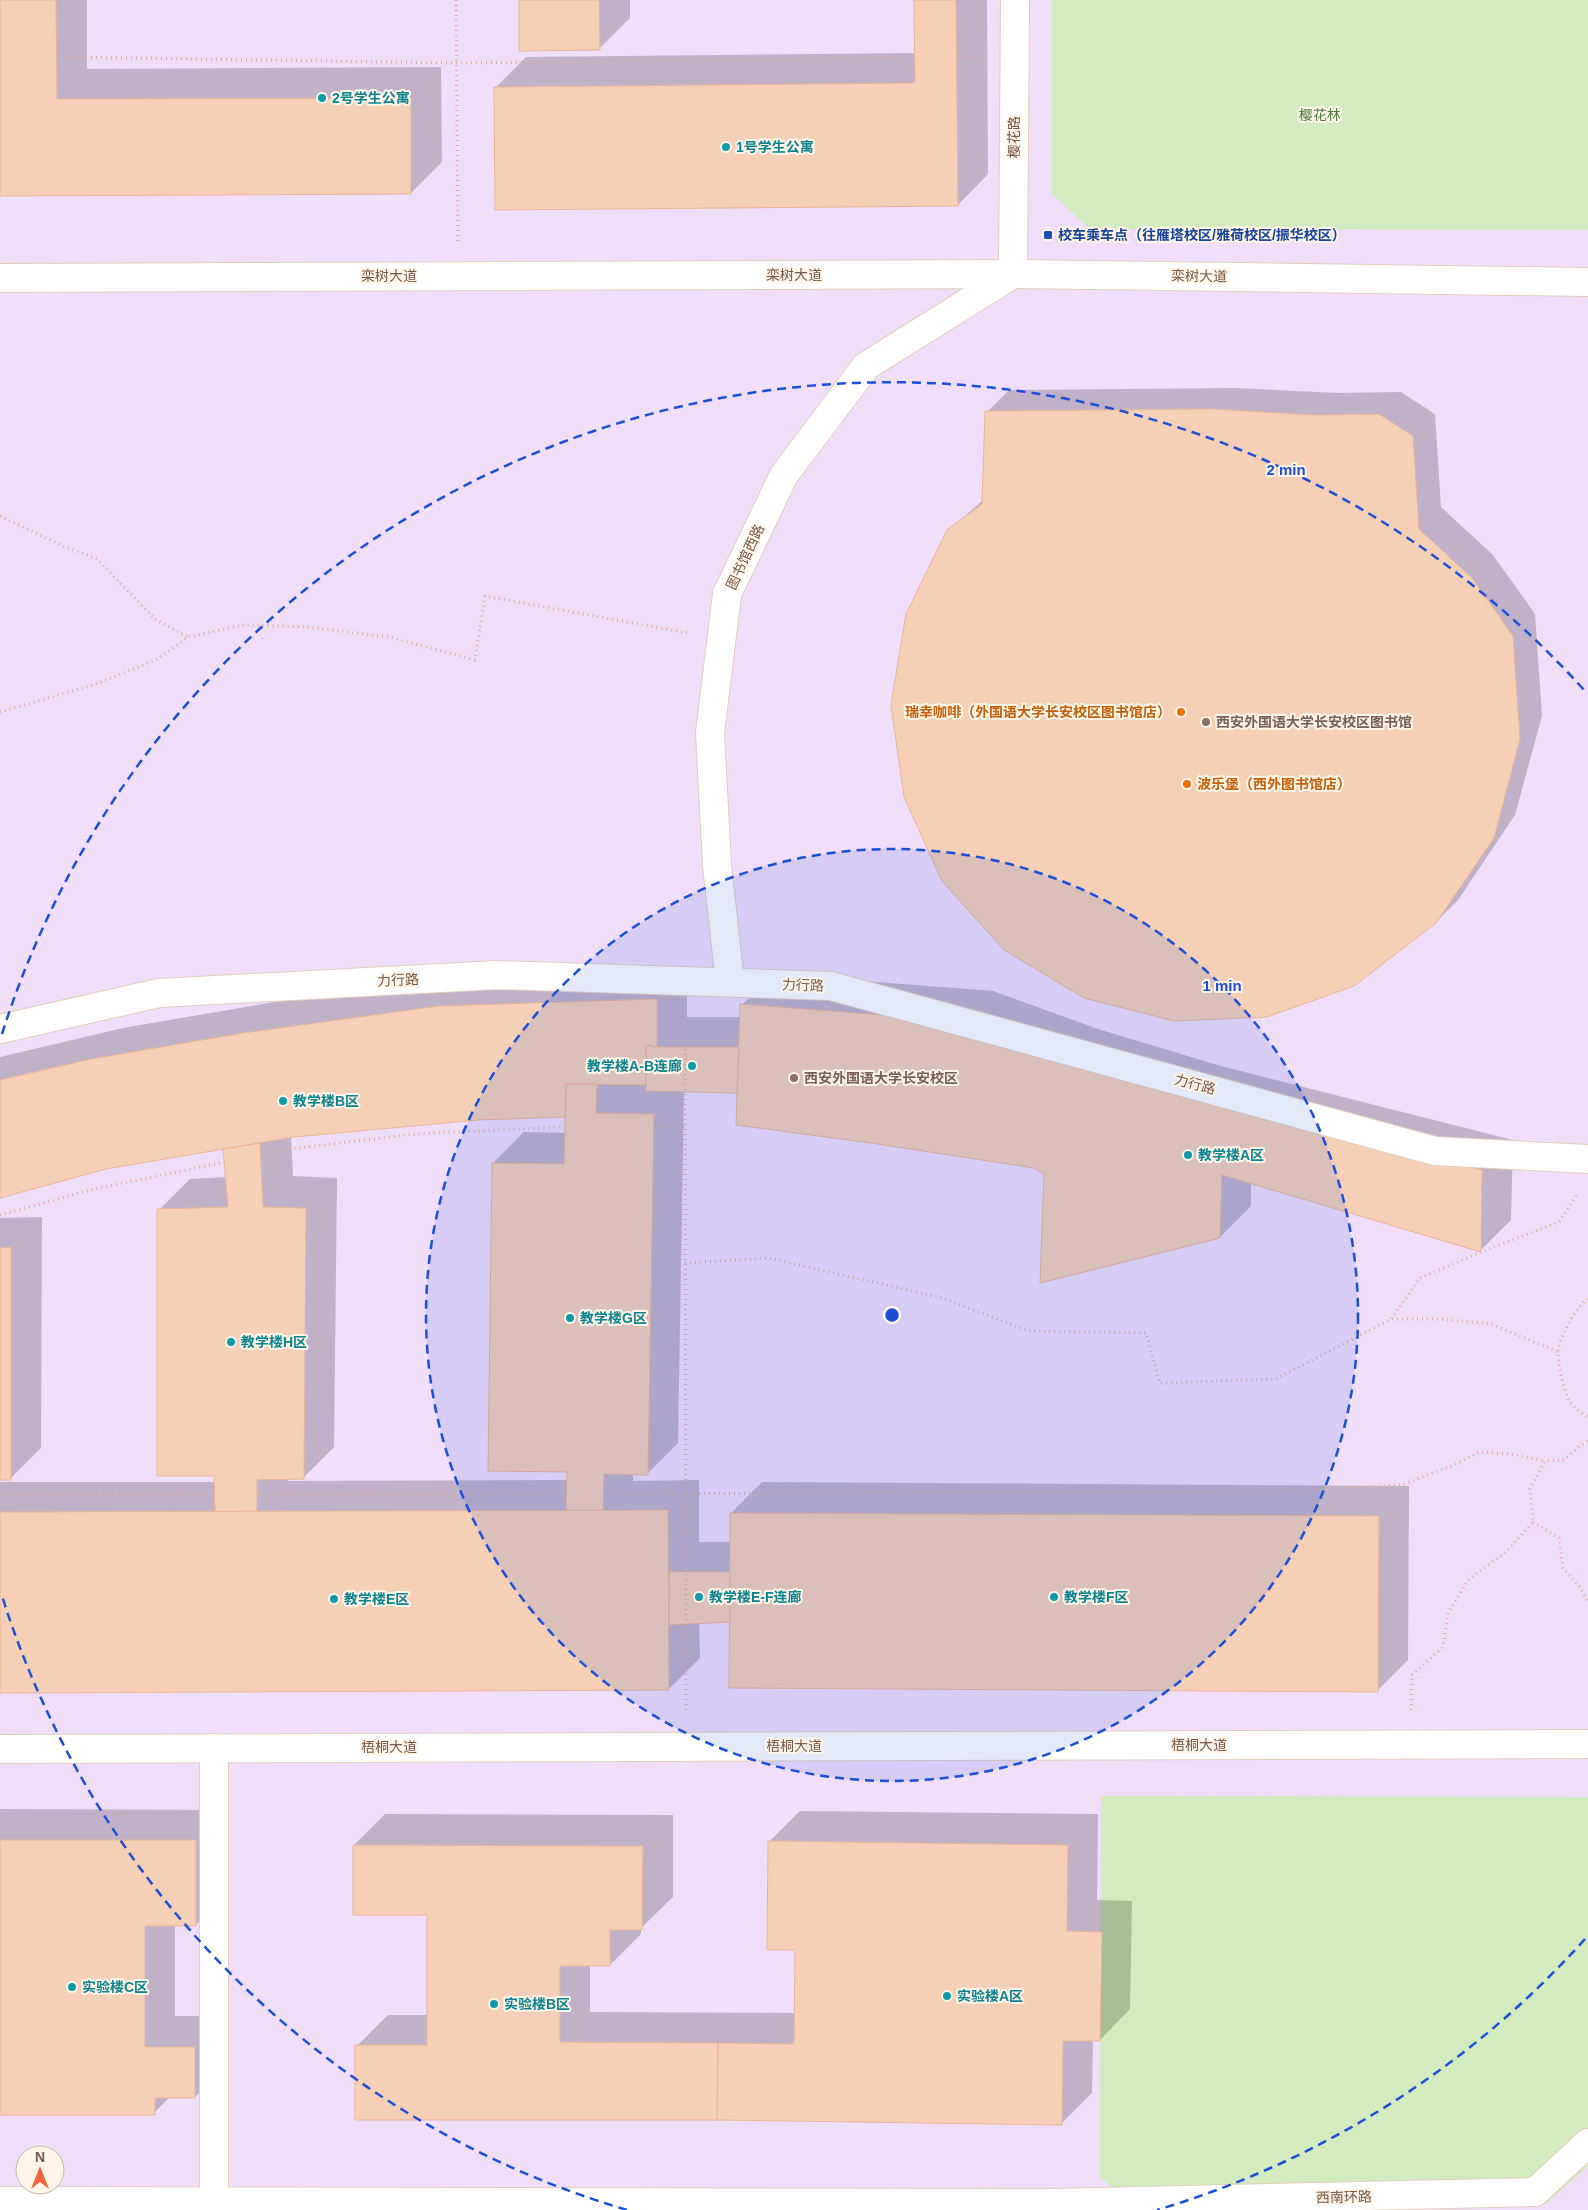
<svg xmlns="http://www.w3.org/2000/svg" width="1588" height="2210" font-family="Helvetica,'Noto Sans SC',sans-serif">
<rect width="100%" height="100%" fill="#fef3e1"/>
<path fill="#f0defa" fill-rule="evenodd" d="M0 0H1588V2210H0ZM25 2155H55V2185H25Z"/>
<g fill="#d2ecbf">
<path d="M1052 0H1588V230L1090 229 1052 194Z"/>
<path d="M1101 1796 1588 1797V2166L1546 2204 1133 2206 1100 2177Z"/>
</g>
<g fill="#0003" fill-rule="evenodd">
<path d="M0 0H87V69L441 67 442 162 411 193 0 195Z"/>
<path d="M520 0H630V18L599 49Z"/>
<path d="M915 0H987L988 174 958 205 495 88 526 57 916 53Z"/>
<path d="M1236 388 1337 393 1401 392 1435 414 1441 507 1493 555 1535 614 1542 716 1515 815 1458 900 1435 923 948 531 984 499 987 412 1009 390Z"/>
<path d="M687 969V1017H741L742 1005 772 974 993 991 1098 1029 1221 1066 1513 1140 1511 1220 1480 1251 1251 1182V1206L1220 1237 1045 1173 1034 1167 738 1092 684 1090 678 1443 647 1474 633 1473V1481L699 1480V1542H731V1513L762 1482 1409 1486 1408 1660 1377 1691 731 1621 699 1622 700 1658 669 1689 0 1692V1482H215L159 1210 190 1179 227 1177 224 1148 106 1168 0 1197V1057L123 1028 275 1002 470 976ZM567 1116 566 1133 524 1132 493 1163 568 1471V1480L288 1481V1478H303L334 1447 337 1178 293 1176 291 1136 478 1119Z"/>
<path d="M42 1217 41 1448 10 1479H0V1218Z"/>
<path d="M0 1809 227 1810V1894L196 1925H175V2016H226V2066L195 2097H170L154 2113H0Z"/>
<path d="M800 1811 1098 1814 1097 1900 1132 1901 1130 2009 1100 2040H1093L1092 2093 1061 2124 357 2046 388 2015H429V1914L354 1845 385 1814 673 1815V1897L641 1928V1934L610 1965H590V2012L795 2013 796 1949 769 1842Z"/>
</g>
<g fill="#f5d0b7" stroke="#e9b596">
<path d="M0 0H56L57 99 411 98V194L0 196Z"/>
<path d="M519 0H599L600 50 519 51Z"/>
<path d="M914 0H956L958 206 495 210 494 87 915 83Z"/>
<path d="M1213 409 1315 415 1379 414 1413 436 1419 529 1472 578 1513 636 1520 739 1494 838 1436 923 1354 986 1267 1017 1174 1021 1084 998 1004 950 942 881 904 797 891 705 906 614 947 530 982 504 985 411Z"/>
<path d="M657 999V1047L646 1045V1085L566 1084V1117L478 1120 294 1137 106 1169 0 1198V1080L91 1059 243 1033 439 1006Z"/>
<path d="M740 1004 962 1021 1189 1096 1482 1170 1481 1252 1222 1175 1220 1238 1040 1283 1044 1174 1034 1168 871 1143 736 1125Z"/>
<path d="M646 1045 657 1047H739L737 1093 646 1091Z"/>
<path d="M566 1084H597L596 1113 654 1114 648 1475 604 1474 603 1511H566L567 1472 488 1471 492 1163 564 1164Z"/>
<path d="M260 1143 263 1207 306 1208 304 1479 257 1480V1511L215 1512 214 1476H157V1209L228 1207 223 1149Z"/>
<path d="M11 1247V1480H0V1248Z"/>
<path d="M668 1510 669 1690 0 1693V1512Z"/>
<path d="M730 1513 1379 1516 1378 1692 729 1688Z"/>
<path d="M669 1572H730V1622L669 1625Z"/>
<path d="M0 1840H196V1926H145V2047H195V2098H155V2115H0Z"/>
<path d="M768 1841 1068 1845 1067 1931 1102 1932 1100 2041H1063L1062 2125 717 2120 718 2043 794 2044 795 1950H767Z"/>
<path d="M353 1845 643 1846 642 1930H610V1966H560V2042L718 2043 717 2120H355V2045H427V1915H353Z"/>
</g>
<g fill="none" stroke-linecap="round" stroke-linejoin="round">
<defs>
<g id="minor">
<path d="M0 278 1013 274 1588 282"/>
<path d="M730 982 717 865 710 733 727 594 784 475 866 366 1013 274 1015 0"/>
<path d="M0 1029 159 993 497 975 831 986 1435 1151 1588 1159"/>
<path d="M214 1748V2201"/>
<path d="M0 1749 1588 1744"/>
<path d="M0 2201 1052 2203 1535 2192 1588 2143"/>
</g>
</defs>
<use href="#minor" stroke="#e3cfbd" stroke-width="30"/>
<g stroke="#dab39a" stroke-width="3" stroke-dasharray="1 4" stroke-linecap="butt">
<path d="M456 0 458 242"/>
<path d="M66 57 456 63 904 58"/>
<path d="M963 58H980"/>
<path d="M0 516 63 546 97 559 156 620 188 637"/>
<path d="M0 712 93 685 156 660 188 637 243 625 307 627 389 637 475 660 485 596 688 633"/>
<path d="M685 1014 686 1713"/>
<path d="M658 1127H685"/>
<path d="M265 1154 290 1149 415 1134 562 1127"/>
<path d="M0 1215 94 1189 220 1163"/>
<path d="M685 1263 768 1258 939 1297 1029 1331 1146 1333 1160 1383 1276 1379 1391 1319 1420 1278 1481 1252 1559 1222 1578 1193"/>
<path d="M1588 1299C1576 1306 1559 1338 1558 1352 1558 1364 1564 1392 1570 1402 1574 1408 1583 1413 1588 1418"/>
<path d="M1392 1319H1440L1491 1324 1558 1352"/>
<path d="M262 1494H560"/>
<path d="M609 1494 1269 1491 1401 1485 1454 1465 1479 1452 1511 1454 1545 1461"/>
<path d="M0 1495 210 1494"/>
<path d="M1533 1522 1559 1538 1563 1568 1581 1588 1588 1604"/>
<path d="M1411 1710 1412 1675 1443 1647 1448 1613 1469 1579 1507 1551 1533 1522 1530 1489 1545 1461 1563 1460 1588 1440"/>
</g>
<use href="#minor" stroke="#fff" stroke-width="28"/>
</g>
<circle cx="892" cy="1315" r="466" fill="#1d4ed8" fill-opacity=".12"/>
<g fill="none" stroke="#1d4ed8" stroke-width="2.5" stroke-dasharray="9 6">
<circle cx="892" cy="1315" r="466"/>
<path d="M1585 1939A933 933 0 0 1 1157 2210M627 2210A933 933 0 0 1 2 1596M2 1034A933 933 0 0 1 1585 691"/>
</g>
<g fill="#0f9aa8" stroke="#fff6e9" stroke-width="2">
<circle cx="322" cy="98" r="5"/>
<circle cx="726" cy="147" r="5"/>
<circle cx="692" cy="1066" r="5"/>
<circle cx="283" cy="1101" r="5"/>
<circle cx="1188" cy="1155" r="5"/>
<circle cx="570" cy="1318" r="5"/>
<circle cx="231" cy="1342" r="5"/>
<circle cx="699" cy="1597" r="5"/>
<circle cx="1054" cy="1597" r="5"/>
<circle cx="334" cy="1599" r="5"/>
<circle cx="72" cy="1987" r="5"/>
<circle cx="947" cy="1996" r="5"/>
<circle cx="494" cy="2004" r="5"/>
</g>
<rect fill="#1a4fb4" stroke="#fff6e9" stroke-width="2" x="1043" y="230" width="10" height="10" rx="2.5"/>
<g fill="#e8710a" stroke="#fff6e9" stroke-width="2">
<circle cx="1181" cy="712" r="5"/>
<circle cx="1187" cy="784" r="5"/>
</g>
<g fill="#8d6e63" stroke="#fff6e9" stroke-width="2">
<circle cx="1206" cy="722" r="5"/>
<circle cx="794" cy="1078" r="5"/>
</g>
<g text-anchor="middle" dominant-baseline="central" stroke-width="4" stroke-linejoin="round" paint-order="stroke">
<g font-size="14" font-weight="bold" fill="#0d838f" stroke="#fff6e9" text-anchor="start">
<text x="332" y="98">2号学生公寓</text>
<text x="736" y="147">1号学生公寓</text>
<text x="682" y="1066" text-anchor="end">教学楼A-B连廊</text>
<text x="293" y="1101">教学楼B区</text>
<text x="1198" y="1155">教学楼A区</text>
<text x="580" y="1318">教学楼G区</text>
<text x="241" y="1342">教学楼H区</text>
<text x="709" y="1597">教学楼E-F连廊</text>
<text x="1064" y="1597">教学楼F区</text>
<text x="344" y="1599">教学楼E区</text>
<text x="82" y="1987">实验楼C区</text>
<text x="957" y="1996">实验楼A区</text>
<text x="504" y="2004">实验楼B区</text>
</g>
<g font-size="14" fill="#4d783b" stroke="#fff6e9">
<text x="1320" y="115">樱花林</text>
</g>
<g font-size="14" fill="#775746" stroke="#fff6e9">
<text transform="translate(1014 137) rotate(-90)">樱花路</text>
<text x="794" y="275">栾树大道</text>
<text x="389" y="276">栾树大道</text>
<text transform="translate(1199 276) rotate(1)">栾树大道</text>
<text transform="translate(745 557) rotate(-65)">图书馆西路</text>
<text transform="translate(398 980) rotate(-3)">力行路</text>
<text transform="translate(803 985) rotate(2)">力行路</text>
<text transform="translate(1195 1084) rotate(15)">力行路</text>
<text x="1199" y="1745">梧桐大道</text>
<text x="794" y="1746">梧桐大道</text>
<text x="389" y="1747">梧桐大道</text>
<text transform="translate(1344 2197) rotate(-1)">西南环路</text>
</g>
<g font-size="14" font-weight="bold" fill="#164399" stroke="#fff6e9" text-anchor="start">
<text x="1058" y="235">校车乘车点（往雁塔校区/雅荷校区/振华校区）</text>
</g>
<g font-size="14" font-weight="bold" fill="#c56008" stroke="#fff6e9" text-anchor="end">
<text x="1171" y="712">瑞幸咖啡（外国语大学长安校区图书馆店）</text>
<text x="1197" y="784" text-anchor="start">波乐堡（西外图书馆店）</text>
</g>
<g font-size="14" font-weight="bold" fill="#785e54" stroke="#fff6e9" text-anchor="start">
<text x="1216" y="722">西安外国语大学长安校区图书馆</text>
<text x="804" y="1078">西安外国语大学长安校区</text>
</g>
</g>
<circle cx="892" cy="1315" r="8" fill="#1d4ed8" stroke="#fff6e9" stroke-width="2.5"/>
<g font-size="15" text-anchor="middle" font-weight="bold" fill="#1d4ed8" stroke="#fff6e9" stroke-width="4" stroke-linejoin="round" paint-order="stroke">
<text x="1286" y="475">2 min</text>
<text x="1222" y="991">1 min</text>
</g>
<g transform="translate(40 2170)"><circle r="24" fill="#fff6e9" stroke="#c9b6a8"/>
<path d="M0-4L9 19L0 12L-9 19Z" fill="#f1653d"/>
<text y="-8" font-size="14" font-weight="bold" text-anchor="middle" fill="#775746">N</text>
</g>
</svg>
